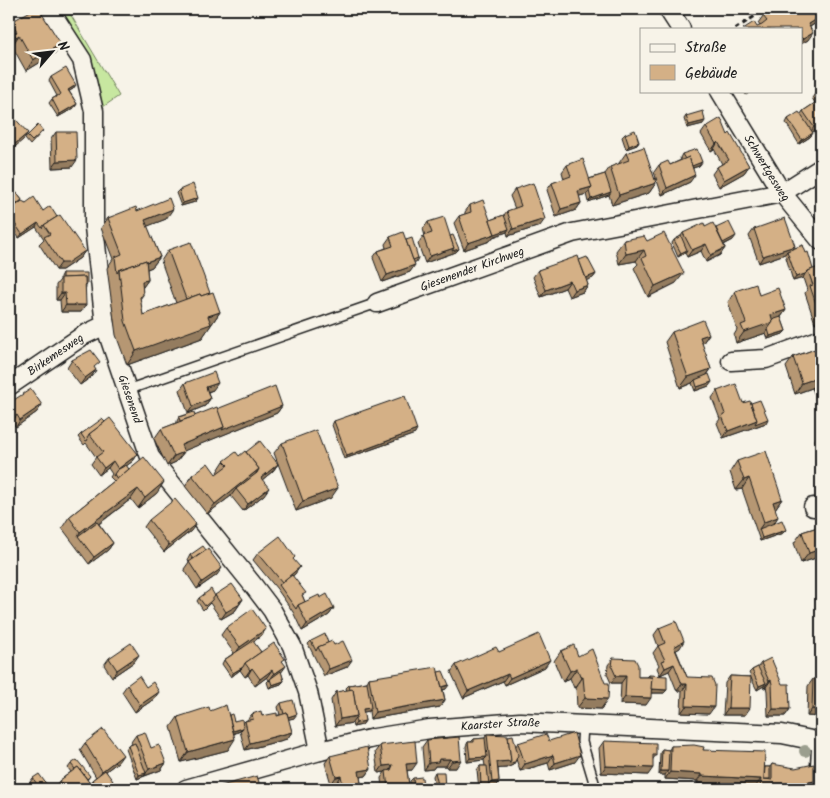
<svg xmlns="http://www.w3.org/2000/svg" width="830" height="798" font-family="Kalam,sans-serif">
<rect width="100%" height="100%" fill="#f7f3e8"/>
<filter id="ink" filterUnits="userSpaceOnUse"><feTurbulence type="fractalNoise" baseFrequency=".02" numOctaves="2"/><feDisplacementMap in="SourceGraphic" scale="10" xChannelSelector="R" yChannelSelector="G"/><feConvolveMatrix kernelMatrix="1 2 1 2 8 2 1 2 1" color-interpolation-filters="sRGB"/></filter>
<g filter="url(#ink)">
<path fill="#c7e7a0" stroke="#72825e" d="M58 9H66L69 12 119 96 100 109Z"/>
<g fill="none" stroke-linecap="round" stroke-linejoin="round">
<defs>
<g id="lane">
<path d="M127 390 377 303"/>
<path d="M583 725 582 742 596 789"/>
<path d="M814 789 817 741"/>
</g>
<g id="street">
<path id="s1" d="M49 9 82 60 94 111V227L105 325 150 457 253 585 272 610 292 646 308 692 320 751"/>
<path d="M668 9 681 29"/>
<path id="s2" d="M720 91 782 193 821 241"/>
<path id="s3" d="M377 303 572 233 782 193 821 168"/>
<path d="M731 361 766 359 821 339"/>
<path id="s4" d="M9 386 84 335 105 325"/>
<path d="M813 507H821"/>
<path id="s5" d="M186 789 320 751 374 738 430 729 520 722 782 734 821 742"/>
</g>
</defs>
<use href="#lane" stroke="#1c1c1c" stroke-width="12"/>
<use href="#street" stroke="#1c1c1c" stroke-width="21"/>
<path stroke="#1c1c1c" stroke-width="3" stroke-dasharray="5 4" stroke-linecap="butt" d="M735 29 766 9"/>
<use href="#lane" stroke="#f7f3e8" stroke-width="9"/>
<use href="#street" stroke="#f7f3e8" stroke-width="18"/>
</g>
<circle fill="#9b9e8e" cx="805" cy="751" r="6"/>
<g fill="#b69773" stroke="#1c1c1c">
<path d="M821 9V20L810 27 808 40 801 44V29L760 26 758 23 763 16Z"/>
<path d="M11 22 61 44 54 54 26 71 12 46 9 47V25Z"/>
<path d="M51 77 73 89 69 91 77 104 74 108 58 117 49 103 52 99 57 96 49 81Z"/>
<path d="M821 89V127L812 132 813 133 810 137 799 144 786 123 788 119 801 114 803 111 815 103 812 98 817 91Z"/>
<path d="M744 91H752L746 95Z"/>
<path d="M686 116 703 124 687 128 684 119Z"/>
<path d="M706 127 728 135 749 166 744 173 719 187 712 174 717 167 722 164 714 149 711 151 701 134Z"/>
<path d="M56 132 72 167 52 168 51 139Z"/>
<path d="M40 134 30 145 25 139 27 136Z"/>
<path d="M625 134 639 142 637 145 626 149 622 137Z"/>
<path d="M626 153 656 183 649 193 612 205 609 195 588 202 586 194 579 196 581 203 576 210 556 217 547 190 552 183 564 179 562 172 567 165 589 179 605 174 610 167 619 164V163Z"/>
<path d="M682 154 702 162 699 166 693 168 690 182 662 195 654 172 659 165H670L681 160 680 158Z"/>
<path d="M9 183 22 200 19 203H26L57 217 85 251 80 258 62 270H56L39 244 44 239 36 227 19 238 9 223Z"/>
<path d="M515 189 540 226 508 236 507 232 493 237 490 241 464 250 454 223 459 216 465 214V212L470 205 490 220 504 215 507 211 515 209 510 196Z"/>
<path d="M179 190 198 198 195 202 181 206 176 193Z"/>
<path d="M137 211 166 219 147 226 160 257 152 267 147 269 148 280 142 288 143 295 140 299 143 315 176 303 161 261 168 250 210 293 220 312 202 338 127 365 116 335 107 268 113 259 101 228 108 218Z"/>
<path d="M428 222 450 236 459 249 456 252 425 263 418 244 423 236H425L423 229Z"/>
<path d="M705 227 716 228 733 240 724 245 725 248 720 255 706 262 701 251 687 257 685 253 678 257 672 243 674 240 681 236 683 233Z"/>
<path d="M754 229 792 249 803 245 821 320 815 323 805 293 807 290 803 278 793 281 785 254 759 263 749 236Z"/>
<path d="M390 237 406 240 418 258 416 262H414L410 272 382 282 373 258 378 251 386 248 385 244Z"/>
<path d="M624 240 647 241 676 283 648 297 634 268 638 264 636 261 619 264 616 251Z"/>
<path d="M579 260 596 274 593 278 586 280 588 285 583 292 569 297 565 288 541 297 533 277 538 270Z"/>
<path d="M62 273 87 284 86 286 81 312H61L60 300H56V285L60 280V277Z"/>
<path d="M735 291 759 295 786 310 781 317 786 331 783 334 768 339 766 333 736 343 734 335 737 330 728 302Z"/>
<path d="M672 332 709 334 702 344 711 369 707 375 709 386 695 391 692 383 680 388 665 342Z"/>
<path d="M821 347V402L818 403 812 388 795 394 786 367 793 357Z"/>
<path d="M72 360 95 369 96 370 91 377 80 385 67 368Z"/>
<path d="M185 383 213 390 208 392 210 399 205 406 188 413 180 390Z"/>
<path d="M31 389 37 412 16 427 12 422Z"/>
<path d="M717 391 743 403H751L766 423 723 438 717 423 720 419 712 398Z"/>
<path d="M282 406 277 413 183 451 184 452 176 462 167 466 154 439 161 429 177 423V421L179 417 195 416 217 409Z"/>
<path d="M334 421 415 434 344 459 332 425Z"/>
<path d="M105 422 138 454 133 461 126 466 129 469 157 493 138 508 131 499 99 524 113 543 108 550 89 564 62 528 69 517 114 481 110 477 112 474 108 468 99 475 91 464 96 457 86 443 84 445 78 437 81 434Z"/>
<path d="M821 432V458L815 440 820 433Z"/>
<path d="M282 443 331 498 296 511 274 453Z"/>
<path d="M246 452 278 464 273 471 262 480 264 495 243 511 231 496 207 514 185 486 192 475 216 474 218 473 217 472 224 461 239 456Z"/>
<path d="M737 461 782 499 775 509 774 523 783 533 760 541 742 489 736 490 730 472Z"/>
<path d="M149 520 191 531 164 552 144 527Z"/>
<path d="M821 526V565L819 557 801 563 794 543 802 532Z"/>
<path d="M206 550 217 575 197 589 184 569 189 562 188 559 190 555Z"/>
<path d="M258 553 293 559 295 574 292 576 303 597 305 602 320 598 334 608 329 615 302 631 293 612 277 589 253 560Z"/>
<path d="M215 596 243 599 235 611 221 619 210 603 203 610 197 601 199 598Z"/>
<path d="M226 628 261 636 253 642 261 652 283 662 281 672 284 681 281 684 269 688 267 682 269 680 267 677 255 686 248 675 245 677 240 670 231 677 222 664 224 660 234 653 221 635Z"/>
<path d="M659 628 680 648 676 650 687 677 709 714 681 713 682 691H677L669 671 660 675 657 668 659 665 653 653 658 646 654 635Z"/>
<path d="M311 641 328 643 334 645 347 667 324 676 308 644Z"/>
<path d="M561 651 578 656 608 699 601 709 577 708 576 687 574 688 570 678 563 682 554 661Z"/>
<path d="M499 652 545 667 505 685 503 681 463 698 451 672 456 665Z"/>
<path d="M109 658 134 662 112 677 104 665Z"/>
<path d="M613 658 638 677H647L649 675 667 690 664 693H651L646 705 620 704 621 683H611L607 674 608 665Z"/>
<path d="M761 663 790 709 785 716H768L767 691 766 687 764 688 763 686 757 690 751 678 745 715H723L725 683 730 676 751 677 749 673 752 670 758 667Z"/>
<path d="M438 672 446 689 443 690 445 700 440 707 370 719 369 711 363 712 365 721 362 725 353 727 352 723 335 726 331 700 336 692 347 691 346 688 349 685 367 682 369 678Z"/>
<path d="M813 679H821V717L807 716 808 686Z"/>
<path d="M127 685 154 699 135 712 122 692Z"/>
<path d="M281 703 294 718 288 719 292 732 287 739 245 750 240 731 234 734 228 750 181 762 171 727 178 717 210 711 229 715 234 721 242 724 245 721 247 720 252 714 262 716 280 715 278 707Z"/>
<path d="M487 734 515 747 518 743 549 741 575 762 550 770 548 763 520 771 516 759 513 765 506 768H498L499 781 494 788 479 789 477 770 480 766H485L484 760 467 762 466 746 468 742H471L474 739 485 738Z"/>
<path d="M136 735 151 748 166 763 161 770 137 779 126 749 128 746 132 744 131 742Z"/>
<path d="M459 737 456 768H447L446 766H435L433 769 424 770 422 747 427 740Z"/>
<path d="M604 741 656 755 653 759 648 775 601 773 599 748Z"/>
<path d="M85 743 118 762 106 771 111 784 104 789H55L54 788 59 781 71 772 68 768 71 764 90 776 87 780 90 783 92 780 96 777 80 750Z"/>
<path d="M380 745 412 770H407L409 785 406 789H382L381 778 385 772 378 773 375 752Z"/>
<path d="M671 746 703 750 765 767H770L772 764 810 787 816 789H756V786L697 783V781L665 779V775H659L660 753 662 749 669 750Z"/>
<path d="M330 756 371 769 366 776 360 777 362 789H338L337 783 331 784 325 763Z"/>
<path d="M821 761V780H820Z"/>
<path d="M435 772 445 789H435L433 776Z"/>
<path d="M33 778 50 789 35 788 30 782Z"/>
<path d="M413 778 423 789H411L410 781Z"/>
</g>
<g fill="#947b5e" stroke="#1c1c1c">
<path d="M821 16V20L803 31 808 24Z"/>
<path d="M813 33 808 40 801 44V42L803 39Z"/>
<path d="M19 35 12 46 9 47 16 37Z"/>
<path d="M61 44 54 54 26 71 33 60Z"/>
<path d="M76 85 73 89 66 93 68 90Z"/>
<path d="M77 104 74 108 58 117 60 114Z"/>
<path d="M705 121 703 124 687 128 689 125Z"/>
<path d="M821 123V127L809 134 814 127Z"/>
<path d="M28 133 23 140 9 152V149Z"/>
<path d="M813 133 810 137 799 144 802 140Z"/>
<path d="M639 142 637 145 626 149 629 146Z"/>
<path d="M718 142 714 149 711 151 716 144Z"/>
<path d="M77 160 72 167 52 168 57 161Z"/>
<path d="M702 162 699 166 686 170 688 167Z"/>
<path d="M749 166 744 173 719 187 724 180Z"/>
<path d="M695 175 690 182 662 195 667 188Z"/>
<path d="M656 183 649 193 612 205 619 195Z"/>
<path d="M592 187 587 194 573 198 578 191Z"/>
<path d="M611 192 609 195 588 202 591 199Z"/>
<path d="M198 198 195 202 181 206 183 203Z"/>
<path d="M581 203 576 210 556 217 561 209Z"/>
<path d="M173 209 166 219 138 230 145 220Z"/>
<path d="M545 219 540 226 508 236 513 229Z"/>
<path d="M38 223 36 227 19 238 22 234Z"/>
<path d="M509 229 507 232 493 237 490 241 464 250 468 243Z"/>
<path d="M736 236 733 240 717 248 719 244Z"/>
<path d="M706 244 701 251 687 257 692 250Z"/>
<path d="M795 246 790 253 787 251 785 254 759 263 763 256Z"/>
<path d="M454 248 459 249 456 252 425 263 430 256Z"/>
<path d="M725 248 720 255 706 262 711 255Z"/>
<path d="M644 250 636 261 619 264 626 254Z"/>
<path d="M687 250 685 253 678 257 681 253Z"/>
<path d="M85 251 80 258 62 270H56L61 263Z"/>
<path d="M160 257 152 267 120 280 119 272Z"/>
<path d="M415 265 410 272 382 282 387 275Z"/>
<path d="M684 273 676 283 648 297 655 286Z"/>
<path d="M596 274 593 278 580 283 582 279Z"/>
<path d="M805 274 803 278 793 281 796 277Z"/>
<path d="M148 280 138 294 142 281Z"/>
<path d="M570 281 565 288 541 297 546 290Z"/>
<path d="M588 285 583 292 569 297 574 290Z"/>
<path d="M61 293H65L60 300H56Z"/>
<path d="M66 305H86L81 312H61Z"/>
<path d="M786 310 778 321 773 323 766 333 736 343 744 332 771 315Z"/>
<path d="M220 312 202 338 127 365 136 351 208 316Z"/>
<path d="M821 315V320L815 323 820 316Z"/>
<path d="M786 331 783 334 768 339 770 336Z"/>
<path d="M709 334 702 344 700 337Z"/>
<path d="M711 369 704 379 695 380 692 383 680 388 688 377Z"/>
<path d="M96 370 91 377 80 385 85 378Z"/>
<path d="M820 377 812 388 795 394 802 383Z"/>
<path d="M712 382 709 386 695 391 697 387Z"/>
<path d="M218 383 213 390 201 394 206 387Z"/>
<path d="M210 399 205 406 188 413 193 406Z"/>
<path d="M42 405 37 412 16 427 20 420Z"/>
<path d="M282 406 277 413 174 455 181 445 224 427Z"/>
<path d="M17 415 12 422 9 424V420Z"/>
<path d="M768 419 766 423 723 438 728 431 757 420Z"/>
<path d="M417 430 415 434 344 459 347 456Z"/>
<path d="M184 452 176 462 167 466 174 456Z"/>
<path d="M138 454 133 461 113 476 118 469Z"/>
<path d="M113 461 108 468 99 475 104 468Z"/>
<path d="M278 464 273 471 256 485 261 478Z"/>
<path d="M259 469 252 480 236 489 231 496 207 514 215 504Z"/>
<path d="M749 478 742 489 736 490 744 480Z"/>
<path d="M164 482 157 493 138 508 145 498Z"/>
<path d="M269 488 264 495 243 511 248 504Z"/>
<path d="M338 488 331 498 296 511 303 501Z"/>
<path d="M138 489 131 499 80 538 78 536 80 532Z"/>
<path d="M782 499 775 509 773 502Z"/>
<path d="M778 517 771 528 759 529 764 522Z"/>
<path d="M196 524 191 531 164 552 169 545Z"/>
<path d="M786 530 783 533 760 541 762 538Z"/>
<path d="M113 543 108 550 89 564 94 557Z"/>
<path d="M821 549V554L819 557 801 563 809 553Z"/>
<path d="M300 567 295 574 280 586 279 585 282 582Z"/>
<path d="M222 568 217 575 197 589 202 582Z"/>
<path d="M243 599 235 611 221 619 226 612Z"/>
<path d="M334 608 329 615 302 631 307 624Z"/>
<path d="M266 629 261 636 235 654 240 647Z"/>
<path d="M684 641 680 648 670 654 674 647Z"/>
<path d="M139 655 134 662 112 677 117 670Z"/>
<path d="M352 660 347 667 324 676 329 669Z"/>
<path d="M550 660 545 667 505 685 510 678Z"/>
<path d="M674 664 669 671 660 675 665 668Z"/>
<path d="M286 666 281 673 269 681 274 674Z"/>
<path d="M243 667 240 670 231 677 233 673Z"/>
<path d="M252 668 248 675 245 677 250 670Z"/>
<path d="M577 668 570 678 563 682 570 671Z"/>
<path d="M272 670 267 677 255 686 260 679Z"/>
<path d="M508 674 503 681 463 698 468 691Z"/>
<path d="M616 676H626L621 683H611Z"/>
<path d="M583 677 576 687 574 688 581 678Z"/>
<path d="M771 680 766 687 764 688 769 681Z"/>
<path d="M284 681 281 684 269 688 272 685Z"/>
<path d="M766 683 764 686 757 690 759 686Z"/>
<path d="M682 684H687L682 691H677Z"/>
<path d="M449 685 446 689 435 692 437 688Z"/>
<path d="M649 689 667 690 664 693H646Z"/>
<path d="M159 692 154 699 135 712 140 705Z"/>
<path d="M625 697 651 698 646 705 620 704Z"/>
<path d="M585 698 608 699 601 709 577 708Z"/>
<path d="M445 700 440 707 370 719 375 712Z"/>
<path d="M686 706 714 707 709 714 681 713Z"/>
<path d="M371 708 369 711 360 713 363 709Z"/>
<path d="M728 708H750L745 715H723Z"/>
<path d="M773 709H790L785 716H768Z"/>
<path d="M812 709H821V717L807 716Z"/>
<path d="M297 714 294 718 282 721 285 718Z"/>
<path d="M357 716 352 723 335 726 340 719Z"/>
<path d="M365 721 362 725 353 727 356 723Z"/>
<path d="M243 728 240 731 224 737 227 733Z"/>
<path d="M292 732 287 739 245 750 250 743Z"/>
<path d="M235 739 228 750 181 762 188 752Z"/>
<path d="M123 755 118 762 97 778 102 771Z"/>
<path d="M553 755 548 763 520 771 525 764Z"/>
<path d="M580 755 575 762 550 770 555 763Z"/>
<path d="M487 757 484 760 467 762 470 758Z"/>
<path d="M439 759H450L446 766H435L433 769 424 770 429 763Z"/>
<path d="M461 760 456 768H447L452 761Z"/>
<path d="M511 761 515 762 513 765 506 768 492 769 497 762Z"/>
<path d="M166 763 161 770 144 776 149 769Z"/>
<path d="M417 763 412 770 401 771 406 764Z"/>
<path d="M393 765 388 772 386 771 385 772 378 773 383 766Z"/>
<path d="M606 766 653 768 648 775 601 773Z"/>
<path d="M371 769 366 776 354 778 359 771Z"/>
<path d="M661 771H668L665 775H659Z"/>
<path d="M670 772 702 774 697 781 665 779Z"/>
<path d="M146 773 144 776 137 779 139 775Z"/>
<path d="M341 776 337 783 331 784 336 777Z"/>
<path d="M702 776 761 779 756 786 697 783Z"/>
<path d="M113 781 111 784 104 789H102Z"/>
<path d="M499 781 494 788 479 789 481 786 489 785 492 782Z"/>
<path d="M814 781 809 788 804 789H775Z"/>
<path d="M409 785 406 789H399L401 786Z"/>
</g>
<g fill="#d4b086" stroke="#1c1c1c">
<path d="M34 9H39L61 44 33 60 19 35 16 37 14 33 17 32 11 22Z"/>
<path d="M774 9H821V16L808 24 813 33 803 39 801 37V29H743L754 22 757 27 762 25 767 21 763 16Z"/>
<path d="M66 68 76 85 68 90 77 104 60 114 52 99 61 94 51 77Z"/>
<path d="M821 89V98L817 91Z"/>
<path d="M821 99V123L814 127 803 111Z"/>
<path d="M703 111 705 121 689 125 686 116Z"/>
<path d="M799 112 813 133 802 140 788 119Z"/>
<path d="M10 113 28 133 9 149V114Z"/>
<path d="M721 118 728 135 730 133 749 166 724 180 717 167 729 160 718 142 716 144 706 127Z"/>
<path d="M38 125 43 131 32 141 27 136Z"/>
<path d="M635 130 639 142 629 146 625 134Z"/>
<path d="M56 132H76L77 160 57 161Z"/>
<path d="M644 147 656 183 619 195 610 167 629 160 626 153Z"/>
<path d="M697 149 702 162 692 166 689 157 685 159 682 154Z"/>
<path d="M689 157 695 175 667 188 659 165 668 161 670 165Z"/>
<path d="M583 159 592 187 578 191 581 203 561 209 552 183 571 176 567 165Z"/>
<path d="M605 174 611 192 591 199 589 191 592 187 589 179Z"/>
<path d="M9 183 22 200 9 210Z"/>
<path d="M533 183 545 219 513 229 507 211 521 206 515 189Z"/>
<path d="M193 184 198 198 183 203 179 190Z"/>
<path d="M34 197 43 211 50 206 57 217 44 225 42 228 38 223 22 234 9 215V211L22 201 26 203Z"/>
<path d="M169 198 173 209 145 220 160 257 146 262V260L119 270 117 273 115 257 122 254 108 218 136 207 137 211Z"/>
<path d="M483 200 495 234 468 243 459 216 471 212 470 205Z"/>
<path d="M60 215 85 251 67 263H61L44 237 50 234 44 225Z"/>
<path d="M504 215 509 229 495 234 490 220Z"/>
<path d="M444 217 454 248 430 256 423 236 432 233 428 222Z"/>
<path d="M785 218 795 246 763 256 754 229Z"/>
<path d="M729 222 736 236 723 243 716 228Z"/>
<path d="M704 223 705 227 713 223 725 248 711 255 706 244 692 250 683 233Z"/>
<path d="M403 232 415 265 387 275 378 251 393 246 390 237Z"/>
<path d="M664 233 684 273 655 286 642 258 646 256 644 250 626 254 624 240 644 236 647 241Z"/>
<path d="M453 235 459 249 452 251 454 248 450 236Z"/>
<path d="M681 236 687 250 681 253 674 240Z"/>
<path d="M412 238 418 258 413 260 406 240Z"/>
<path d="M191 242 210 293 201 296 200 294 186 299 168 250Z"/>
<path d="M803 245 806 253 808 252 813 269 808 271 805 274 796 277 787 251Z"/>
<path d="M578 256 588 285 574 290 570 281 546 290 538 270Z"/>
<path d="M587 257 596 274 586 278 579 260Z"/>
<path d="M146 260 148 280 142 281 143 295 140 297 143 315 200 294 201 296 213 292 220 312 208 316 211 324 136 351 125 321 119 270Z"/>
<path d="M821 266V315L820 316 810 286 813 285 808 271Z"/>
<path d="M62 273H87V284H85V277L62 278Z"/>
<path d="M85 277 86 305H66L65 293H61V278Z"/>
<path d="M756 284 759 295 778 288 786 310 771 315 773 322 744 332 741 325 746 323 735 291Z"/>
<path d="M781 317 786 331 770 336 768 329 773 322 772 320Z"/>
<path d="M703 320 709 334 700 337 711 369 688 377 672 332Z"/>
<path d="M821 347V382L820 377 802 383 793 357Z"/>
<path d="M91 350 100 362 94 367 96 370 85 378 72 360Z"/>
<path d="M214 372 218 383 206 387 210 399 193 406 185 383Z"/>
<path d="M709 374 712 382 697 387 695 380Z"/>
<path d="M736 384 743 403 750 401 757 420 728 431 722 416 725 414 717 391Z"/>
<path d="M275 386 282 406 222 430 224 427 217 409Z"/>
<path d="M31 389 42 405 20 420 17 415 9 420V403Z"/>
<path d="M405 396 417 430 347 456 334 421Z"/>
<path d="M760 400 768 419 755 424 757 420 751 403Z"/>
<path d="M217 407 224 427 181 445 184 452 174 456 161 429Z"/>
<path d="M194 412 195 416 180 421 179 417Z"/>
<path d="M110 418 138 454 118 469 113 461 104 468 96 457 103 452 89 434Z"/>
<path d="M102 419 105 422 89 434 87 438 88 440 86 441 81 434Z"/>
<path d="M316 430 338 488 303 501 282 443Z"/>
<path d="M260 441 278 464 261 478 269 488 248 504 236 489 257 473 259 469 246 452Z"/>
<path d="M245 451 259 469 215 504 192 475 208 463 216 474 228 465 224 461 236 452 239 456Z"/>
<path d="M766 451 782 499 773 502 778 517 764 522 749 478 744 480 737 461Z"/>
<path d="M144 457 164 482 145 498 138 489 80 532 69 517Z"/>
<path d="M126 465 129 469 117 479 114 474 117 470Z"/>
<path d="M175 499 196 524 169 545 149 520Z"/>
<path d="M782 520 786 530 762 538 759 529Z"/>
<path d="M97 522 113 543 94 557 78 536Z"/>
<path d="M821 526V549L809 553 802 532Z"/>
<path d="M280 536 295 557 293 559 300 567 282 582 258 553Z"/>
<path d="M203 546 206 550 193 559 190 555Z"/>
<path d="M208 549 222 568 202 582 189 562Z"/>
<path d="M292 575 306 593 302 595 305 602 298 605 296 609 279 585Z"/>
<path d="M232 584 243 599 239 602 240 604 226 612 215 595Z"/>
<path d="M211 589 215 596 211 601 205 606 199 598Z"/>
<path d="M327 594 334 608 307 624 298 605 319 595 320 598Z"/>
<path d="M252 609 266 629 240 647 226 628Z"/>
<path d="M676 621 684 641 674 647 687 677 712 678 715 685 714 707 686 706 687 684H682L674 664 665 668 662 661 665 660 658 646 665 643 659 628Z"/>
<path d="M325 634 328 643 318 647 316 651 311 641Z"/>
<path d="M539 634 550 660 510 678 508 674 468 691 456 665 496 647 499 652Z"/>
<path d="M253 641 261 652 245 663 243 667 233 673 224 660Z"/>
<path d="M332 641 334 645 343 641 352 660 329 669 318 647Z"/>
<path d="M131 643 139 655 117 670 109 658Z"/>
<path d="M274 643 285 659 282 661 286 666 274 674 272 670 260 679 252 668 250 670 245 663Z"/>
<path d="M574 645 578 656 592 649 605 683H609L608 699 585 698 583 677 581 678 577 668 570 671 561 651Z"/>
<path d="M613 658 635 659 638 665V677H652L651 698 625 697 626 676H616L612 667Z"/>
<path d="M771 658 782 684H789L790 709H773L772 684 771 680 769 681 761 663Z"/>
<path d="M437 667 445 700 375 712 369 678Z"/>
<path d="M758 667 766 683 759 686 752 670Z"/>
<path d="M281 671 284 681 272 685 270 679Z"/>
<path d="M443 671 449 685 442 687 438 672Z"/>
<path d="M649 675 667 676V690L651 689 652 677H649Z"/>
<path d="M139 676 146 687 153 682 159 692 140 705 127 685Z"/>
<path d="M730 676 751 677 750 708H728Z"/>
<path d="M813 679H821V709H812Z"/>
<path d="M367 682 371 708 363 709 365 721 356 723 355 719 357 716 353 689 350 690 349 685Z"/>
<path d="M353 689 357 716 340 719 336 692Z"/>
<path d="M293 700 297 714 288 717 287 713 284 714 281 703Z"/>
<path d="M226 705 235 739 188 752 178 717 209 707 210 711Z"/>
<path d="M261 711 262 716 277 713V716L287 713 292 732 250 743 245 721 253 719 252 714Z"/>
<path d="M232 714 234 721 242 719 243 728 233 731 229 715Z"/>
<path d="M103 729 123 755 102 771 85 743Z"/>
<path d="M145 732 151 748 159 745 166 763 149 769 136 735Z"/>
<path d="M574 733 580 755 555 763 553 755 525 764 518 743 546 734 549 741Z"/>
<path d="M487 734 508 735 511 761 497 762 499 781 492 782Z"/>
<path d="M513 735 518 755 515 762 509 763 511 761 508 736Z"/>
<path d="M459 737 461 760 452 761 450 759H439L438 762 429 763 427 740Z"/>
<path d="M485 738 487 757 470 758 468 742H474V739Z"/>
<path d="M415 741 417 763 406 764 409 785 401 786 402 789H388L386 771 391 770 393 765 383 766 380 745Z"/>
<path d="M604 741 656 743V755H653V768L606 766Z"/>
<path d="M135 743 146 773 139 775 128 746Z"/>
<path d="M694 745 704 747 703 750 765 752 764 779 772 780V764L795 768 814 764V781L775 789H760L761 779 702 776V774L670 772 671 746Z"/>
<path d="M367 747 371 769 359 771 362 789H344L341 776 336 777 330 756Z"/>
<path d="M662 749 669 750 668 771H661Z"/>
<path d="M77 760 90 776 87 779 78 767 75 769 71 764Z"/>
<path d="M480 766H487L489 785 481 786Z"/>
<path d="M78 767 94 789H65L59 781Z"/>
<path d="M765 767H770V779H764Z"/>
<path d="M105 770 113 781 102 789H99L92 780Z"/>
<path d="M435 772H444L445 789H439Z"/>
<path d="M39 774 50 789H46L41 783 38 786 33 778Z"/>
<path d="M257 776 261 789H222L221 786Z"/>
<path d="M422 777 423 789H414L413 778Z"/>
<path d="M41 783 46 789H34Z"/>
<path d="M816 786V789H798Z"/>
</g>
</g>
<g text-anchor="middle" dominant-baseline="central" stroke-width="4" stroke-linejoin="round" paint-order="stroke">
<g font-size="12" fill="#1c1c1c" stroke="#f7f3e8">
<text stroke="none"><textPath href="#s2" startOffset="90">Schwertgesweg</textPath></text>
<text stroke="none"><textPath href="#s3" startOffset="101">Giesenender Kirchweg</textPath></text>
<text stroke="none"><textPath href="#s4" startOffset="56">Birkemesweg</textPath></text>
<text stroke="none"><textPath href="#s1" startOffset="406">Giesenend</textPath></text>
<text stroke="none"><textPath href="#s5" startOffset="322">Kaarster Straße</textPath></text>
</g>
</g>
<rect width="830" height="798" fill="none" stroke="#f7f3e8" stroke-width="30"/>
<rect x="15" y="15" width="800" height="768" fill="none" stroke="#1c1c1c" stroke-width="2" filter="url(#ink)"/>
<rect x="640" y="28" width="162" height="65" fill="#f7f3e8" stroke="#9f9d96"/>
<rect x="650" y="44" width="25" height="8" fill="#f7f3e8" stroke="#9f9d96"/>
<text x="685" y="52" font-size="15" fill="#1c1c1c">Straße</text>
<rect x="650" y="65" width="25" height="15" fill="#d4b086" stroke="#9f9d96"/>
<text x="685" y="78" font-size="15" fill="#1c1c1c">Gebäude</text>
<g transform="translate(52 52) rotate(62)" stroke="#f7f3e8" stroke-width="4" paint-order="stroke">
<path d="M0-4L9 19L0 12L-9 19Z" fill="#1c1c1c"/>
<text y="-8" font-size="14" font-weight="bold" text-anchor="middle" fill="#1c1c1c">N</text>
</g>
</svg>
